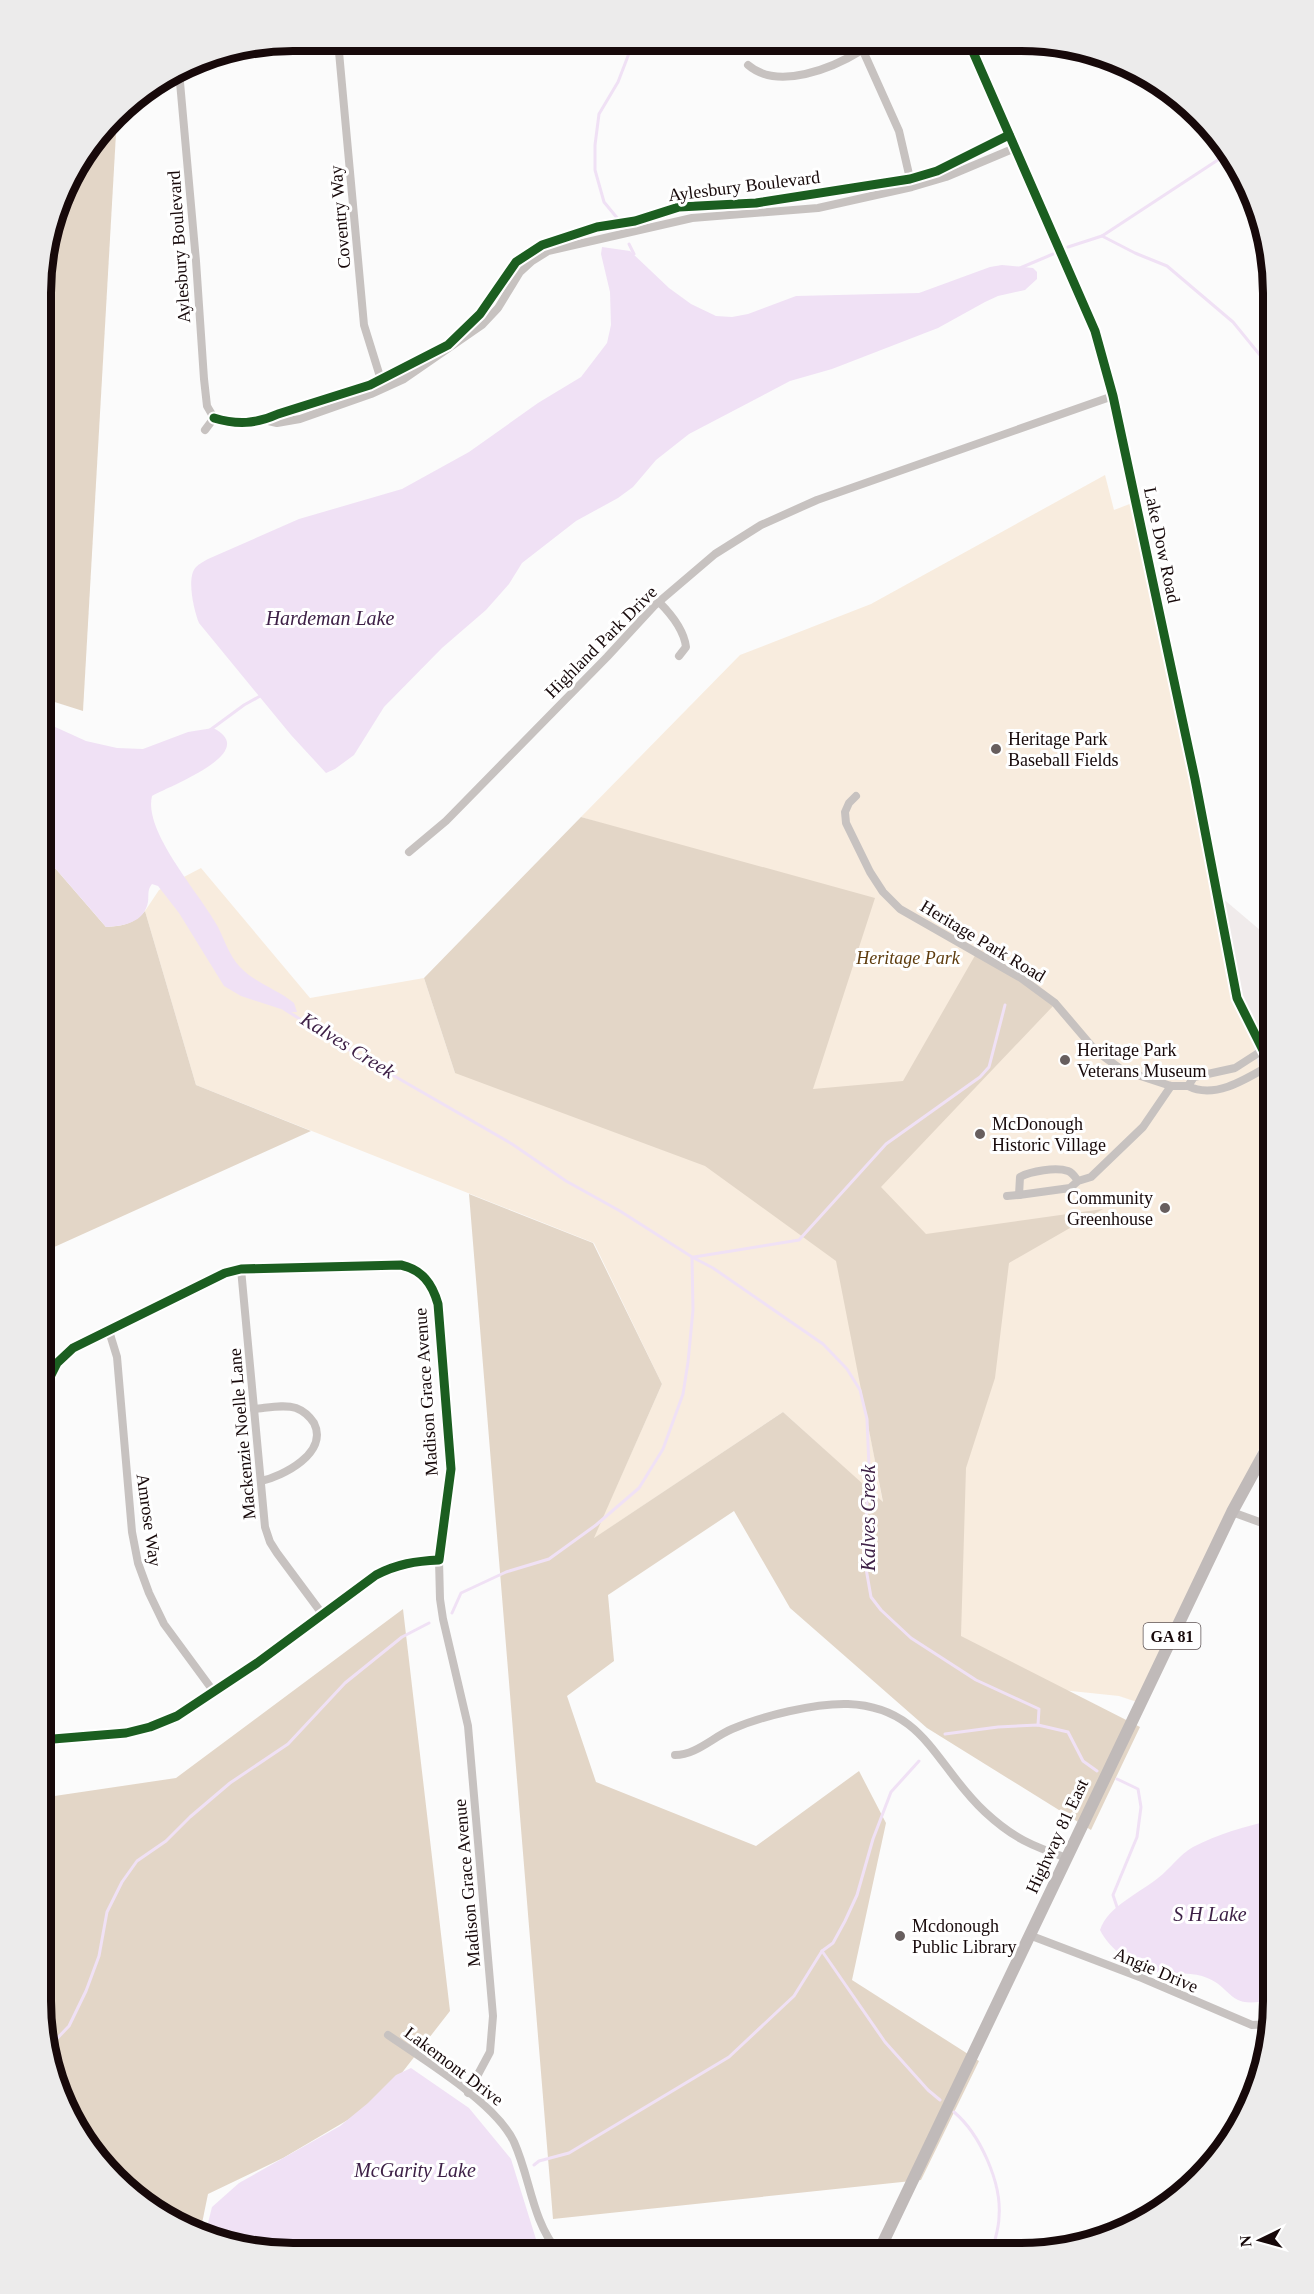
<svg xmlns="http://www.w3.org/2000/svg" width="1314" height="2294" font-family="Georgia,serif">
<rect width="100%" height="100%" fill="#fbfbfb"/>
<path fill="#f0ebeb" d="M1214 891 1273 941V1210Z"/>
<path fill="#f8ecde" d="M1105 475 1114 510 1140 500 1215 899 1273 1122V1419L1140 1703 1119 1696 889 1672 880 1375 852 1338 883 1503 783 1412 593 1539 662 1384 594 1243 196 1085 145 911 159 890 201 868 310 998 424 978 455 1073 601 823 581 817 740 655 871 604Z"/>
<g fill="#e3d6c7">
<path d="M117 116 83 711 42 698 43 261 67 181Z"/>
<path d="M581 817 875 898 813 1089 903 1081 977 952 1054 1005 881 1187 926 1234 1103 1209 1009 1263 995 1378 966 1468 961 1636 1140 1727 1091 1830 927 1728 790 1608 734 1511 608 1595 614 1661 567 1696 596 1782 756 1846 859 1771 886 1823 852 1980 979 2061 921 2180 553 2219 469 1194 593 1243 662 1384 594 1538 783 1412 883 1502 836 1261 705 1166 455 1073 424 978Z"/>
<path d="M42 853 106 927C122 926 134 924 145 911L196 1085 311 1131 41 1253Z"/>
<path d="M403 1609 450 2011 380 2101 283 2158 208 2194 200 2233 182 2228 127 2191 83 2141 54 2082 41 2001V1798L176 1778Z"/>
</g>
<g fill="#f0e1f5">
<path d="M602 247 630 251 669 288 691 304 716 316 732 317 748 314 796 296 919 293 990 267 1002 265 1033 268 1037 272V279L1025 290 998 296 985 302 938 328 832 369 790 381 689 434 656 460 633 487 618 498 576 521 522 563 509 584 486 610 442 648 384 707 354 755 335 769 326 773 291 735 199 623C194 611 186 577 196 567 199 564 204 561 208 559L299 519 402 489 469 452 538 403 581 377 607 343 611 325 610 292 601 254Z"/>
<path d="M42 721 86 741 117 748 143 749 188 732 213 728C262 752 169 786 152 796 143 832 201 895 218 927 225 941 229 955 240 967 255 983 277 989 294 1003L297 1012H290L241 996 224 986 179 913 158 886 152 884C147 890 149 895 148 902 144 923 123 926 106 927L42 853Z"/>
<path d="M1273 1820V1999C1225 2012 1235 1986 1202 1976 1187 1972 1170 1974 1155 1972 1135 1968 1109 1949 1100 1930 1108 1906 1140 1893 1158 1878 1171 1868 1179 1855 1193 1847 1218 1834 1246 1826 1273 1820Z"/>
<path d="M411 2068 469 2108 511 2159 540 2252 260 2251 205 2235 212 2207 239 2183 340 2126 368 2103 396 2075Z"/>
</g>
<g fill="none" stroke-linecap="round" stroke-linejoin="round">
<g stroke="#f0e1f5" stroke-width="3">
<path d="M618 219 604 202 595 170V145L599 114 618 82 633 43"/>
<path d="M1102 236 1135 253 1167 266 1233 322 1273 371"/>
<path d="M629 244 634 254"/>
<path d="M1068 247 1102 236 1230 152"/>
<path d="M1020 268 1053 254"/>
<path d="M210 730 244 705 262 695"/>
<path d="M284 1009 344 1047 512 1144 566 1181 620 1211 692 1257 713 1268 823 1344 847 1369 860 1390 867 1419 869 1467 864 1557 871 1597 881 1610 911 1638 976 1680 1039 1709 1038 1725"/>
<path d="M694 1257 799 1240 886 1144 980 1077 989 1067 1005 1005"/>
<path d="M452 1613 461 1593 506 1572 549 1559 596 1525 639 1488 663 1449 683 1394 688 1362 693 1310 692 1257"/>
<path d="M945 1734 998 1727 1038 1725 1068 1732 1083 1761 1097 1771"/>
<path d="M1117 1779 1138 1789 1141 1807 1137 1837 1113 1895 1118 1910"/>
<path d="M822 1951 885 2042 928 2090 940 2100"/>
<path d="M48 2048 69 2026 86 1991 99 1956 107 1912 122 1882 137 1861 166 1841 190 1817 230 1783 288 1744 345 1683 402 1637 429 1623"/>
<path d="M954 2112C980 2134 1002 2183 999 2217 999 2229 994 2241 992 2253"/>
<path d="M534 2165 539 2161 569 2153 729 2057 794 1996 822 1951 833 1943 845 1921 857 1895 873 1839 891 1792 919 1761"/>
</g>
<g stroke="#c7c2c0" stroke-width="8">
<path d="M338 41 364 325 382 383"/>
<path d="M858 44 864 53 899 131 911 183"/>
<path d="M748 65C778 91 833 68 862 50"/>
<path d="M179 71 196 261 204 379 207 406 214 418 205 430"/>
<path d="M214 418C237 425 256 424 278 414L370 385 448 345 480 314 516 262 542 245 597 227 635 221 679 207 756 203 910 179 937 171 1009 135"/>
<path d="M264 420 277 423 300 419 371 394 404 379 482 325 498 308 520 272 532 261 548 251 692 218 818 208 912 187 946 177 1015 148"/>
<path d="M659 602C671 614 684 630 686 647L679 656"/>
<path d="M856 796 849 803 845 812 846 823 870 872 883 892 900 909 1021 978 1055 1003 1095 1050 1122 1070 1171 1086H1188"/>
<path d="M409 852 446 821 607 657 654 606 715 554 761 525 817 500 1113 396"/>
<path d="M1263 1050 1235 1068 1194 1077 1188 1086C1215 1100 1248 1078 1272 1064"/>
<path d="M1078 1181C1075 1177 1073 1173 1068 1171 1056 1167 1031 1171 1020 1177L1019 1195 1070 1188 1078 1181 1091 1177 1143 1127 1171 1086"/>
<path d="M1007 1196 1019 1195"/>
<path d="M241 1269 265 1527 270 1542 277 1553 323 1615"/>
<path d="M109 1331 117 1357 132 1532 138 1563 149 1593 164 1624 214 1692"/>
<path d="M254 1409C267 1408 284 1404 296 1408 304 1411 310 1417 314 1423 329 1453 283 1476 261 1481"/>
<path d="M1232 1512 1273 1527"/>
<path d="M439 1560 440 1599 443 1619 468 1726 493 2016 490 2052 468 2093"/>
<path d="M41 1740 126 1733 150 1727 177 1716 257 1663 376 1575C397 1564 416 1561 439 1560L451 1469 438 1304C432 1283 422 1270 401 1265L241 1269 225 1273 73 1348 57 1363 41 1395"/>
<path d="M675 1755C696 1755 713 1737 732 1729 762 1716 815 1703 848 1704 925 1707 936 1767 985 1812 1013 1838 1032 1846 1067 1858"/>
<path d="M1029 1935 1142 1978 1252 2025 1271 2024"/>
<path d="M388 2035C424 2060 496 2103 514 2142 531 2180 531 2218 558 2252"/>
</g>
<path stroke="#c7c2c0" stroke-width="9" d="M970 45 1095 331 1113 396 1195 779 1237 998 1263 1050 1273 1066"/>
<path stroke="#c0bab9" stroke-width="12" d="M878 2253 1232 1512 1273 1437"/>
<defs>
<g id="cycleway">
<path d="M970 45 1095 331 1113 396 1195 779 1237 998 1263 1050 1273 1066"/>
<path d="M214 418C237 425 256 424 278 414L370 385 448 345 480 314 516 262 542 245 597 227 635 221 679 207 756 203 910 179 937 171 1009 135"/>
<path d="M41 1740 126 1733 150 1727 177 1716 257 1663 376 1575C397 1564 416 1561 439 1560L451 1469 438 1304C432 1283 422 1270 401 1265L241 1269 225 1273 73 1348 57 1363 41 1395"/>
</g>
</defs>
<use href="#cycleway" stroke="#fff" stroke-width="13"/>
<use href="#cycleway" stroke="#1b5e20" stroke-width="9"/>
</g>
<g fill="#675e5e" stroke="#fff" stroke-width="2">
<circle cx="996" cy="749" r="6"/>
<circle cx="1065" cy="1060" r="6"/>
<circle cx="980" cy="1134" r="6"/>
<circle cx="1165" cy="1208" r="6"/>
<circle cx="900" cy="1936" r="6"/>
</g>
<g text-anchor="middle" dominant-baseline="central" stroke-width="6" stroke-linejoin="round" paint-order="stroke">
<rect fill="#fff" stroke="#5d5354" stroke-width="1.5" x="1143.5" y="1623" width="57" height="26" rx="4.5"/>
<g font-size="16" font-weight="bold" fill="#17090a">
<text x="1172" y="1636">GA 81</text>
</g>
<g font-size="18" fill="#17090a" stroke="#fff">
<text transform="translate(744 186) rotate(-7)">Aylesbury Boulevard</text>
<text transform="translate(340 217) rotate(-95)">Coventry Way</text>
<text transform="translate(179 247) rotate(-94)">Aylesbury Boulevard</text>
<text transform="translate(1162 545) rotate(78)">Lake Dow Road</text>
<text transform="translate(601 642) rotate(-45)">Highland Park Drive</text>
<text transform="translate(983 941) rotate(31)">Heritage Park Road</text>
<text transform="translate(426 1392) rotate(-94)">Madison Grace Avenue</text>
<text transform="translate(242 1434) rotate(-95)">Mackenzie Noelle Lane</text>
<text transform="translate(149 1520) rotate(82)">Amrose Way</text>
<text transform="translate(1057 1836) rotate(-65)">Highway 81 East</text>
<text transform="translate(467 1883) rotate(-95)">Madison Grace Avenue</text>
<text transform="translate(1156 1970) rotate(23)">Angie Drive</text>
<text transform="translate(454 2066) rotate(37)">Lakemont Drive</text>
</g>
<g font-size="18" fill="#17090a" stroke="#fff" text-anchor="start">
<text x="1008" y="739">Heritage Park<tspan x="1008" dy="21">Baseball Fields</tspan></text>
<text x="1077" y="1050">Heritage Park<tspan x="1077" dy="21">Veterans Museum</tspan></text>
<text x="992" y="1124">McDonough<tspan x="992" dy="21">Historic Village</tspan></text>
<text x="1153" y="1198" text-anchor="end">Community<tspan x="1153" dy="21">Greenhouse</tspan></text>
<text x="912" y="1926">Mcdonough<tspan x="912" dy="21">Public Library</tspan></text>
</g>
<g font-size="18" font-style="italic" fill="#5e3c0e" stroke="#fff">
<text x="908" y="958">Heritage Park</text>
</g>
<g font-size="20" font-style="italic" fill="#3e2147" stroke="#fff">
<text x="330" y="618">Hardeman Lake</text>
<text transform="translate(348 1045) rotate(32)">Kalves Creek</text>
<text transform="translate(868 1518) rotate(-90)">Kalves Creek</text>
<text x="1210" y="1914">S H Lake</text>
<text x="415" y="2170">McGarity Lake</text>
</g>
</g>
<path d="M0 0H1314V2294H0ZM293 51H1021A242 242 0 0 1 1263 293V2001A242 242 0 0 1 1021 2243H293A242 242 0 0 1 51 2001V293A242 242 0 0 1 293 51Z" fill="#ecebeb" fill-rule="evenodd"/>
<path fill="none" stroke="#17090a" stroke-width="8" d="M293 51H1021A242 242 0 0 1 1263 293V2001A242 242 0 0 1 1021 2243H293A242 242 0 0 1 51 2001V293A242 242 0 0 1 293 51Z"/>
<g transform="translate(1260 2240) rotate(265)" stroke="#ffffff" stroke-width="4.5" paint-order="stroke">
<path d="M0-4.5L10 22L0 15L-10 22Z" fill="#17090a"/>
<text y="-9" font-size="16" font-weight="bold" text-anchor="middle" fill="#17090a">N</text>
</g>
</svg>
